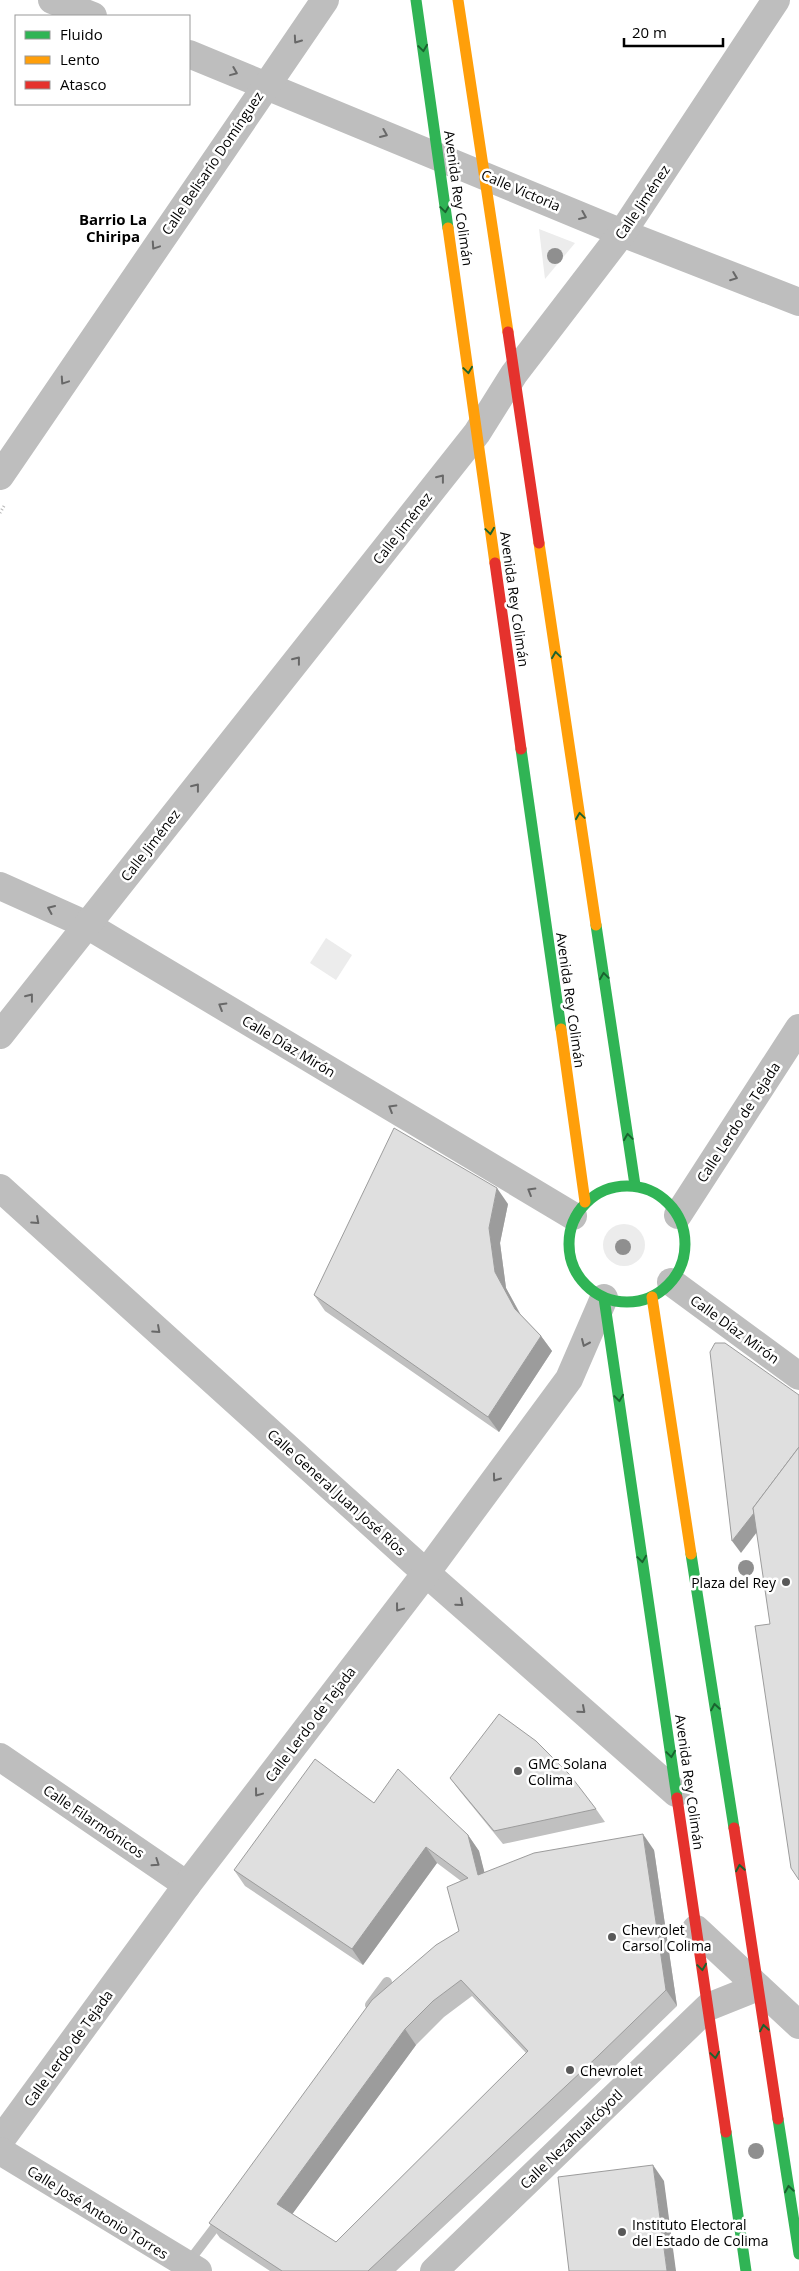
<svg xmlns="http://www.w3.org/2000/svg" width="799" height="2271" font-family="'Open Sans',sans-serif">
<rect width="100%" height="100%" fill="#fff"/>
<g fill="#ececec">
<path d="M539 229 575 243 545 279Z"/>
<path d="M326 938 352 955 336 980 310 963Z"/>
<circle cx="624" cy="1245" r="21"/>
</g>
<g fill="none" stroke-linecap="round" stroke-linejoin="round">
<g stroke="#bfbfbf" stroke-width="10">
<path d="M370 2005 387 1982"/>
<path d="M187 2264 222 2218"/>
</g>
<path stroke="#b9b9b9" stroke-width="3" stroke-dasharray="1 2.5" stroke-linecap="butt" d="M0 513 4 506"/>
<g stroke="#bebebe" stroke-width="28">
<path d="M52 0 93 16"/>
<path d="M189 54 622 233 799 302"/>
<path d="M0 476 325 0"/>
<path d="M0 886 87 925 573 1216"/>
<path d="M0 1035 477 433 514 374 622 233 776 0"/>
<path d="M0 1188 426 1573 676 1793"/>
<path d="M678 1215 799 1028"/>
<path d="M671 1282 799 1376"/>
<path d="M0 1757 187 1885"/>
<path d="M696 1929 799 2025"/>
<path d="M0 2141 187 1885 426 1573 569 1379 604 1298"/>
<path d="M0 2151 198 2271"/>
<path d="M434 2271 708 2007 758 1987"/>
</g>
<g stroke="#30b455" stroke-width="11">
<path d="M416 0 448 228"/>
<path d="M521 749 561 1029"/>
<path d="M596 925 635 1185"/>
<circle cx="627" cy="1244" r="58"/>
<path d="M604 1298 677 1798"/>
<path d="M691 1554 734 1828"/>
<path d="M778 2119 799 2254"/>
<path d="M726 2132 746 2271"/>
</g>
<g stroke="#ff9f0a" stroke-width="11">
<path d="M458 0 508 332"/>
<path d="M448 228 495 563"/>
<path d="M539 543 596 925"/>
<path d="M561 1029 585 1202"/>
<path d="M652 1297 691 1554"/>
</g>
<g stroke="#e5322d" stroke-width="11">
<path d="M508 332 539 543"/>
<path d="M495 563 521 749"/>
<path d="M677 1798 726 2132"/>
<path d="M734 1828 778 2119"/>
</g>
</g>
<g fill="#8f8f8f">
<circle cx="555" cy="256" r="8"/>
<circle cx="623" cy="1247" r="8"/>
<circle cx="746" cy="1568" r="8"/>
<circle cx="756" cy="2151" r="8"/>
</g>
<g fill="#c0c0c0" fill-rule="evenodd">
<path d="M508 1204 500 1243 506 1288 521 1315 541 1336 552 1351 499 1432 325 1311 314 1295Z"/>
<path d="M450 1778 596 1809 605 1822 503 1844 459 1790Z"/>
<path d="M374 1803 468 1835 479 1851 484 1872 654 1850 677 2006 608 2073 396 2271H270L220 2238 209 2223 459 1931 461 1881 437 1863 363 1965 245 1886 234 1870ZM472 1996 526 2053 336 2242 292 2214 416 2045 444 2017Z"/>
</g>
<g fill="#9c9c9c">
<path d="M497 1188 508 1204 500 1243 506 1288 526 1325 515 1309 495 1272 489 1228Z"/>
<path d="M541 1336 552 1351 499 1432 488 1417Z"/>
<path d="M799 1453V1477L741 1553 732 1541Z"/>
<path d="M643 1834 654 1850 677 2006 666 1990Z"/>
<path d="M468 1835 479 1851 489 1890 478 1875Z"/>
<path d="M426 1847 437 1863 363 1965 352 1949Z"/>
<path d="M405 2029 416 2045 288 2220 277 2204Z"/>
<path d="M653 2165 664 2181 676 2271H667Z"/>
</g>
<g fill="#dfdfdf" stroke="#9c9c9c" fill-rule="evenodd">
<path d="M394 1128 497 1188 489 1228 495 1272 515 1309 541 1336 488 1417 314 1295Z"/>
<path d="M715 1343H725L799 1395V1447L753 1508 754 1513 732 1541 710 1352Z"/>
<path d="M799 1447V1880L791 1868 755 1626 770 1624 753 1508Z"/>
<path d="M499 1714 536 1741 570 1775 596 1809 494 1831 450 1778Z"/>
<path d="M315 1759 374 1803 398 1769 468 1835 478 1875 534 1853 643 1834 666 1990 597 2057 368 2271H282L209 2223 372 2000 436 1945 459 1931 447 1887 468 1878 426 1847 352 1949 234 1870ZM461 1980 528 2051 336 2242 277 2204 405 2029 433 2001Z"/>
<path d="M653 2165 667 2271H569L558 2177Z"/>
</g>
<defs><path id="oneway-chevron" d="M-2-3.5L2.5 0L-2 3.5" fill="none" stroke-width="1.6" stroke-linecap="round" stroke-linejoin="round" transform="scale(1.25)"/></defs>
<g stroke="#686868">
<use href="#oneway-chevron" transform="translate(297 40) rotate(125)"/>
<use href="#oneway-chevron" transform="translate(234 72) rotate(22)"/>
<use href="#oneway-chevron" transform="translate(384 134) rotate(23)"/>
<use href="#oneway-chevron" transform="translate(583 216) rotate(23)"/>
<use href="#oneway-chevron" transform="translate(155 246) rotate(124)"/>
<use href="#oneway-chevron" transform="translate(734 277) rotate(21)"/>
<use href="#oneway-chevron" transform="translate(64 381) rotate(124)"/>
<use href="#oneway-chevron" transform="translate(441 478) rotate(-52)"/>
<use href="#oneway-chevron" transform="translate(297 660) rotate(-52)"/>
<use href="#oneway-chevron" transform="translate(196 787) rotate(-52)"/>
<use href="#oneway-chevron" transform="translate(51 909) rotate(-156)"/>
<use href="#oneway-chevron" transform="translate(30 997) rotate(-52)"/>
<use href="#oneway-chevron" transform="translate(222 1006) rotate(-149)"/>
<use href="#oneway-chevron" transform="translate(392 1108) rotate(-149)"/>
<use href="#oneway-chevron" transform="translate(531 1191) rotate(-149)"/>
<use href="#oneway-chevron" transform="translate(36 1221) rotate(42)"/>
<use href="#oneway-chevron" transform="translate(157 1330) rotate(42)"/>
<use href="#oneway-chevron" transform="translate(585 1343) rotate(114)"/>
<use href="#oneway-chevron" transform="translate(496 1478) rotate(126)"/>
<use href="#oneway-chevron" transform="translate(460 1603) rotate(41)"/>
<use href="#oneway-chevron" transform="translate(399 1608) rotate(127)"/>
<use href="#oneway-chevron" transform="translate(582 1710) rotate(41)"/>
<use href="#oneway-chevron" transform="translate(258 1793) rotate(127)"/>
<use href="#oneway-chevron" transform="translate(156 1863) rotate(34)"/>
</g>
<g stroke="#1a632f">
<use href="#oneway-chevron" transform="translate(423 48) rotate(82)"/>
<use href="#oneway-chevron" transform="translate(445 209) rotate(82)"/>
<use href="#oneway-chevron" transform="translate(468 370) rotate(82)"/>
<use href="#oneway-chevron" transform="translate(490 531) rotate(82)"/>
<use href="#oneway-chevron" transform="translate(556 655) rotate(-98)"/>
<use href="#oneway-chevron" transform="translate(580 816) rotate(-98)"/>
<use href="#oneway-chevron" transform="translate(604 976) rotate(-98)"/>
<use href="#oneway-chevron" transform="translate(628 1137) rotate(-98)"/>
<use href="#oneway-chevron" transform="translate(619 1398) rotate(82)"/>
<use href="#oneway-chevron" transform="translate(642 1559) rotate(82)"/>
<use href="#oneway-chevron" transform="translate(715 1707) rotate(-99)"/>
<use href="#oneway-chevron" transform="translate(671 1754) rotate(82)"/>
<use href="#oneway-chevron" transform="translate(740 1868) rotate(-99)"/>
<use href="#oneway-chevron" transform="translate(702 1967) rotate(82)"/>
<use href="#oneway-chevron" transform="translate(764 2028) rotate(-99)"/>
<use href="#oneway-chevron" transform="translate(715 2055) rotate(82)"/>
<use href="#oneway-chevron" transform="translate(789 2189) rotate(-99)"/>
</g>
<g fill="#595959" stroke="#fff" stroke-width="2">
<circle cx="786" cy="1582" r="5"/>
<circle cx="518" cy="1771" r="5"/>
<circle cx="612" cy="1937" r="5"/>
<circle cx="570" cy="2070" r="5"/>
<circle cx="622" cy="2232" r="5"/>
</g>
<g text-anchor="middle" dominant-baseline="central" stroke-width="5" stroke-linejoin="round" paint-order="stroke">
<g font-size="14" fill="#000" stroke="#fff">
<text transform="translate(212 163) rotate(-56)">Calle Belisario Domínguez</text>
<text transform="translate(521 190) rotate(23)">Calle Victoria</text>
<text transform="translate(459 198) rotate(82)">Avenida Rey Colimán</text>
<text transform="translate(642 202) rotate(-56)">Calle Jiménez</text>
<text transform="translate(402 528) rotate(-52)">Calle Jiménez</text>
<text transform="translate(515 599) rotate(82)">Avenida Rey Colimán</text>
<text transform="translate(150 845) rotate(-52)">Calle Jiménez</text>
<text transform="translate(571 1000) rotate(82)">Avenida Rey Colimán</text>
<text transform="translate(289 1046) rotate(31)">Calle Díaz Mirón</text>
<text transform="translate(738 1122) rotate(-57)">Calle Lerdo de Tejada</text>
<text transform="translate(735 1329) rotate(36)">Calle Díaz Mirón</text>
<text transform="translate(337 1492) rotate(42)">Calle General Juan José Ríos</text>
<text transform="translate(310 1724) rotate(-53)">Calle Lerdo de Tejada</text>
<text transform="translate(690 1782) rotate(82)">Avenida Rey Colimán</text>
<text transform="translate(94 1821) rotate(34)">Calle Filarmónicos</text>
<text transform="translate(68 2048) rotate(-54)">Calle Lerdo de Tejada</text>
<text transform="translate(571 2139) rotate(-44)">Calle Nezahualcóyotl</text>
<text transform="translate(98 2212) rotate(32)">Calle José Antonio Torres</text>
</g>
<g font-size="14" fill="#000" stroke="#fff" text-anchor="start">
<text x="776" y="1582" text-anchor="end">Plaza del Rey</text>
<text x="528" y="1763">GMC Solana<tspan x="528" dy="16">Colima</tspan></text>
<text x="622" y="1929">Chevrolet<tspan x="622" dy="16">Carsol Colima</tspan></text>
<text x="580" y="2070">Chevrolet</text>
<text x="632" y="2224">Instituto Electoral<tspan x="632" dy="16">del Estado de Colima</tspan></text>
</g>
<g font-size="15" font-weight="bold" fill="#000" stroke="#fff">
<text x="113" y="219">Barrio La<tspan x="113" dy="17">Chiripa</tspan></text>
</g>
</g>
<rect x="15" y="15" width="175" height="90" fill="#ffffff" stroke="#999999"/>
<rect x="25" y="31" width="25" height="8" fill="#30b455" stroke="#999999"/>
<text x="60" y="40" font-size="15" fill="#000000">Fluido</text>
<rect x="25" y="56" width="25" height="8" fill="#ff9f0a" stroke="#999999"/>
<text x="60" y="65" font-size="15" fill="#000000">Lento</text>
<rect x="25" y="81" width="25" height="8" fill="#e5322d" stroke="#999999"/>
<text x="60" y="90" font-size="15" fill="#000000">Atasco</text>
<path d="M624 38v8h99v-8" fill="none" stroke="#000000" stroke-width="2.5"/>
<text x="632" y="38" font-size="15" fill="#000000" stroke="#ffffff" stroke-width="4" paint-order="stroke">20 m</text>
</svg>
